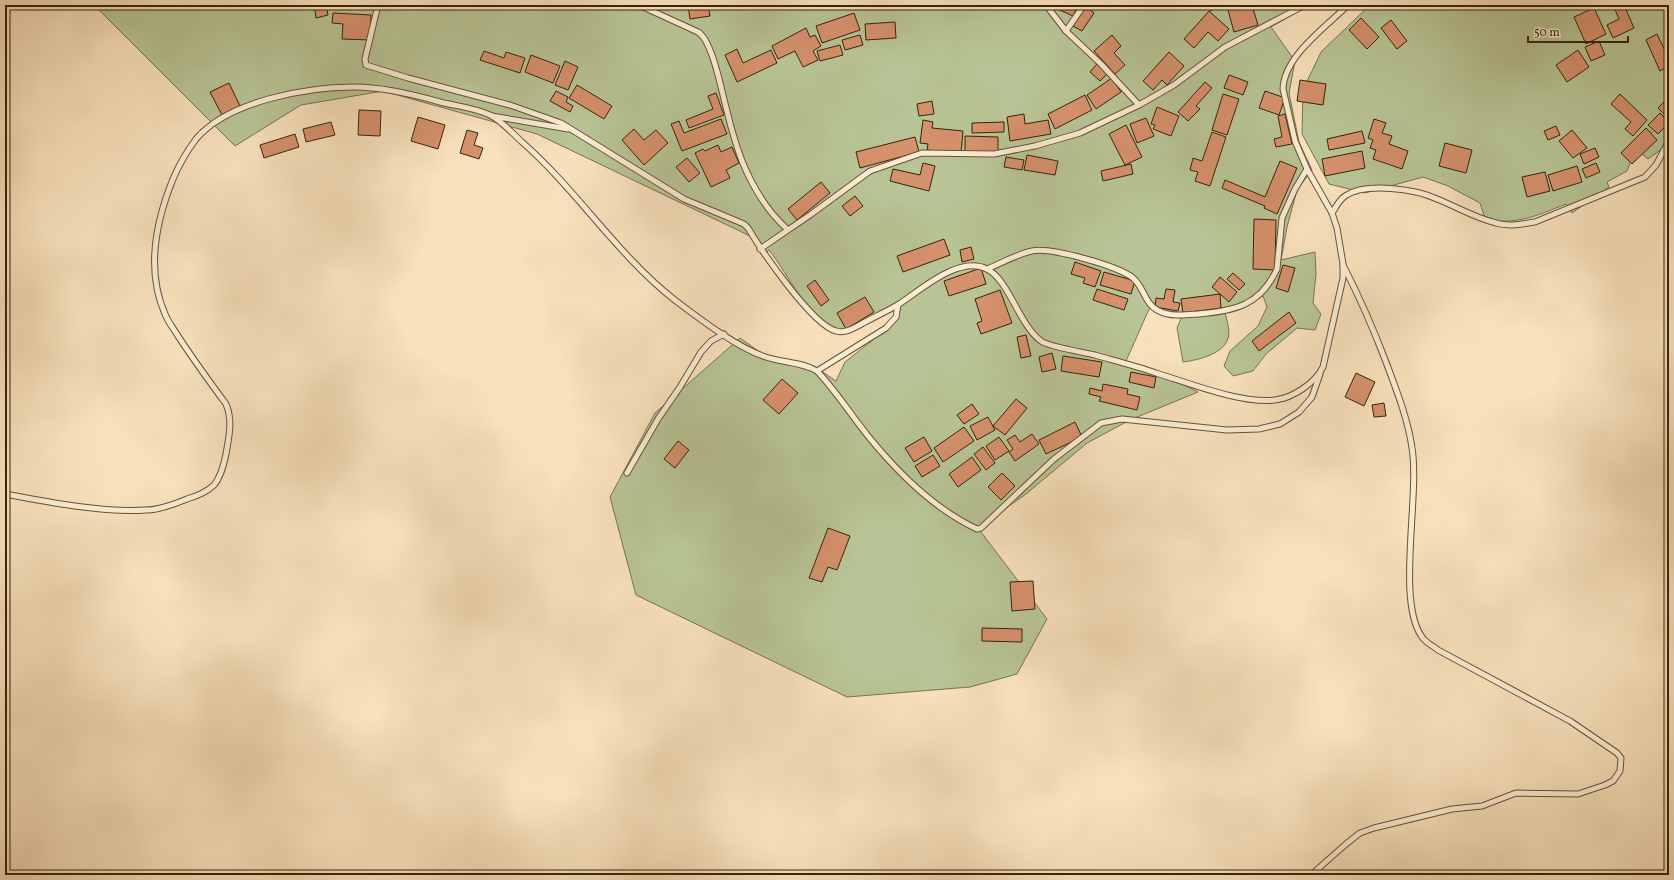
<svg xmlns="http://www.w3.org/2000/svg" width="1674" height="880" font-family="Vollkorn,serif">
<rect width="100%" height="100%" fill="#f8e1bc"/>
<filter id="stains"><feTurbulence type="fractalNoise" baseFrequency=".005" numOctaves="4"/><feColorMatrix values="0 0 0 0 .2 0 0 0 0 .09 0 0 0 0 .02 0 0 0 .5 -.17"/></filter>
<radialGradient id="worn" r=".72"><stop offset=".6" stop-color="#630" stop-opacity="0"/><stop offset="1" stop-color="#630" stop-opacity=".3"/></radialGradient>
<g fill="#b8c495" stroke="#78744f">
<path d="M94 5H1322L1299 11 1271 27 1295 61 1289 93 1299 142 1312 170 1297 190 1287 227 1281 260 1315 252 1316 274 1313 303 1321 314 1315 330 1297 328 1266 354 1253 371 1233 376 1224 366 1230 351 1258 326 1267 307 1263 296 1241 308 1225 313C1227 320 1229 327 1229 334 1227 354 1198 360 1183 362L1177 328 1182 316 1150 307 1126 361 1145 366 1198 392 1130 420 1087 443 1026 494 978 528 1047 619 1017 674 970 687 847 697 636 595 610 497 655 413 740 338 764 355 814 366 836 381 845 362 874 339 896 317 900 306 847 331C812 330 789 274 769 250L764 255 750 236 537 134 383 91 301 105 235 146Z"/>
<path d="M1370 5H1669V144L1648 159 1637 150 1659 124 1668 111 1636 148 1627 171 1607 182 1609 187 1572 213 1566 204C1538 215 1516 226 1485 219L1480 203 1448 186 1423 177 1365 193 1329 184 1302 134 1303 90 1321 52Z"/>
</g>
<g fill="#d5916c" stroke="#372309">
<path d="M314 5H326L328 15 316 18Z"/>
<path d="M688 5H708L710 16 690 19Z"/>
<path d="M1053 5H1078L1073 16 1053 7Z"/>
<path d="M1204 5H1215L1211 11Z"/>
<path d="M1237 5H1252L1258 25 1234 32 1228 10 1238 7Z"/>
<path d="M1613 5H1624L1634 28 1613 38 1607 25 1619 19Z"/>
<path d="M1086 7 1094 13 1082 31 1073 26Z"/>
<path d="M1594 8 1606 34 1586 44 1574 17Z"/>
<path d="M1209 11 1229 29 1218 41 1208 32 1194 48 1184 39Z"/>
<path d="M333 13 371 15 370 40 342 39 343 24 332 23Z"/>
<path d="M854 13 860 30 822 43 816 26Z"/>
<path d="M1361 18 1379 37 1367 49 1349 30Z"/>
<path d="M1391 20 1407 41 1397 49 1381 28Z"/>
<path d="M895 22 896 38 866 40 865 24Z"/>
<path d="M806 28 810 37 815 35 821 46 813 51 818 60 803 67 795 51 778 59 772 46Z"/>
<path d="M1657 34 1669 59V66L1660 71 1646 40Z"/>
<path d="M860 35 863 45 845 50 842 40Z"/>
<path d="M1112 35 1121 46 1114 53 1125 65 1115 74 1094 51Z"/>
<path d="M1599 41 1605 55 1591 61 1585 47Z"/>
<path d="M840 45 843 55 820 61 817 51Z"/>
<path d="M737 49 743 63 771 50 777 63 737 82 725 55Z"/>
<path d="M1578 50 1589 67 1567 82 1556 65Z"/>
<path d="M484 51 504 58 506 52 525 58 520 73 480 60Z"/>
<path d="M1169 52 1184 66 1167 85 1162 80 1153 90 1143 81Z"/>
<path d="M531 55 560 66 553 83 525 72Z"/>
<path d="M565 61 578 67 568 90 555 85Z"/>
<path d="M1097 64 1107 74 1100 81 1090 72Z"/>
<path d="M1229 75 1248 82 1243 95 1224 88Z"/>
<path d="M1112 78 1121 92 1096 109 1087 95Z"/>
<path d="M1300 80 1326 84 1323 105 1297 101Z"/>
<path d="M1205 82 1212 88 1196 106 1200 109 1188 121 1178 112Z"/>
<path d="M229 83 240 106 222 115 210 92Z"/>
<path d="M577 85 612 106 604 119 569 98Z"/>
<path d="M556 91 568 97 566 102 573 106 570 112 550 101Z"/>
<path d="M1265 91 1285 98 1279 115 1259 108Z"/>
<path d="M716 93 724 115 689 128 686 120 713 109 708 96Z"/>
<path d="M1223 94 1239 99 1227 135 1212 130Z"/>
<path d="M1620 94 1647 120 1633 136 1625 129 1631 122 1611 104Z"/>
<path d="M1085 95 1092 110 1055 129 1048 114Z"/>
<path d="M1669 97V117L1668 118 1658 108Z"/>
<path d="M932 101 934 114 919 116 917 104Z"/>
<path d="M1157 107 1179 116 1171 136 1153 129 1155 125 1151 124Z"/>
<path d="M359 110 381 111 380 136 358 135Z"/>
<path d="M1660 113 1669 123 1658 134 1648 125Z"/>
<path d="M1024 114 1025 124 1048 120 1051 134 1010 141 1007 117Z"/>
<path d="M1285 114 1292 144 1276 147 1274 139 1282 137 1278 116Z"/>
<path d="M418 117 445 125 438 149 411 141Z"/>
<path d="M1146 118 1154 136 1137 143 1130 124Z"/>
<path d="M721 119 727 134 682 151 671 124 679 121 684 133Z"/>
<path d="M1374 119 1386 123 1382 133 1392 136 1389 144 1408 151 1402 169 1373 159 1376 150 1370 148 1373 140 1368 138Z"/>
<path d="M923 120 933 122 932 128 963 131 961 153 927 150 928 144 920 143Z"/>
<path d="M331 122 335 135 306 142 303 129Z"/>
<path d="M1004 122V132L972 133V123Z"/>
<path d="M1126 125 1142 157 1125 165 1109 134Z"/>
<path d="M1556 126 1560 135 1548 140 1544 131Z"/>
<path d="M1646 128 1657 140 1632 164 1621 153Z"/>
<path d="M634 129 644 140 656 130 668 143 644 165 622 140Z"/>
<path d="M467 130 478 133 474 145 483 148 479 159 460 153Z"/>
<path d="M1572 130 1587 148 1573 158 1559 141Z"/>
<path d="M1362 131 1365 143 1329 150 1327 139Z"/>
<path d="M1212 132 1226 137 1210 186 1195 181 1198 172 1190 170 1193 158 1202 161Z"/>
<path d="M295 134 299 147 264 158 260 145Z"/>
<path d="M965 136 998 137V153L965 152Z"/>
<path d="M915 137 919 152 860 168 856 152Z"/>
<path d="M1445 143 1472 150 1466 173 1439 166Z"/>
<path d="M718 145 721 152 732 147 739 163 726 170 730 178 711 187 695 153 703 149 705 151Z"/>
<path d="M1595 148 1599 157 1584 164 1580 154Z"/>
<path d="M1362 151 1365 168 1325 176 1322 159Z"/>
<path d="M1027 155 1058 161 1055 175 1024 170Z"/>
<path d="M1006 157 1024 160 1022 170 1004 167Z"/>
<path d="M687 158 700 173 689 182 676 167Z"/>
<path d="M1280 161 1297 168 1277 214 1264 208 1265 206 1222 188 1225 180 1265 197Z"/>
<path d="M923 163 935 166 929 191 890 181 893 169 920 175Z"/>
<path d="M1596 163 1600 172 1586 178 1582 169Z"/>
<path d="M1131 164 1133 174 1103 181 1101 171Z"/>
<path d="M1577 166 1582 182 1553 191 1548 175Z"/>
<path d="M1545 172 1550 191 1527 197 1522 177Z"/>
<path d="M821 182 830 193 797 220 788 209Z"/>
<path d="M855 196 863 206 850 216 842 206Z"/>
<path d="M1254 219 1276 220 1275 270 1253 269Z"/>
<path d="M944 239 950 255 903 272 897 256Z"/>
<path d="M971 247 974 259 962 262 960 250Z"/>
<path d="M1075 262 1101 271 1095 287 1083 283 1085 278 1071 274Z"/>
<path d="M1283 265 1295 268 1288 292 1276 288Z"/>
<path d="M981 268 986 284 949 296 944 281Z"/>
<path d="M1104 272 1135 281 1131 294 1100 285Z"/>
<path d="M1233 273 1245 284 1239 290 1227 279Z"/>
<path d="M1220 277 1237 292 1229 302 1212 287Z"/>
<path d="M815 280 829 300 821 306 807 286Z"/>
<path d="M1097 289 1128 299 1124 310 1093 300Z"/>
<path d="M1166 289 1175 290 1173 302 1180 303 1178 311 1155 307 1156 298 1164 299Z"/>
<path d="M1000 290 1012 323 981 334 977 323 982 321 975 299Z"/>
<path d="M1220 294 1221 308 1183 313 1181 299Z"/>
<path d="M865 297 874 312 846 329 837 313Z"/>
<path d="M1289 312 1296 323 1259 351 1252 341Z"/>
<path d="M1026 335 1031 356 1021 358 1017 337Z"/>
<path d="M1052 353 1056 369 1042 372 1039 357Z"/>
<path d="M1063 356 1102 362 1099 377 1061 371Z"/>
<path d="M1131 372 1156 377 1154 388 1129 382Z"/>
<path d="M1356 373 1375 382 1364 406 1345 397Z"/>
<path d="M782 379 798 393 779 414 763 400Z"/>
<path d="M1103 384 1128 389 1127 394 1140 397 1137 410 1099 401 1101 397 1089 394 1090 388 1102 391Z"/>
<path d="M1016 399 1027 408 1005 435 993 426Z"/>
<path d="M1384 403 1386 416 1374 417 1372 405Z"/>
<path d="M972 404 979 414 964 424 957 415Z"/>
<path d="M988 417 995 430 977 440 970 426Z"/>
<path d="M1075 422 1082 437 1046 454 1039 440Z"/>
<path d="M964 427 974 441 943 462 934 448Z"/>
<path d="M1032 434 1039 444 1015 461 1009 452 1013 449 1007 440 1015 435 1020 442Z"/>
<path d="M924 437 932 451 914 462 905 448Z"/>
<path d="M999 437 1009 451 995 460 986 446Z"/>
<path d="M678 441 689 450 675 468 664 459Z"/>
<path d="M983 447 995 463 986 470 974 454Z"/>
<path d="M933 455 940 466 922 477 915 466Z"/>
<path d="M972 457 981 470 958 487 949 474Z"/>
<path d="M1002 473 1015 486 1001 500 988 487Z"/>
<path d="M828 528 850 536 837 570 828 567 822 582 809 578Z"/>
<path d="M1033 581 1035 609 1012 611 1010 582Z"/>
<path d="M982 628 1022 629V642L982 641Z"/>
</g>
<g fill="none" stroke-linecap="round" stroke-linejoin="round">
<defs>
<g id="service">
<path d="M378 5 365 59 366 65 408 78 510 105 561 123 684 199 744 224 748 228C761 250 812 325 836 331 846 334 856 327 865 322 876 316 888 311 899 304 921 290 959 255 987 269 1009 280 1019 325 1041 341 1049 347 1083 352 1095 355 1116 361 1136 366 1156 373 1189 383 1241 404 1275 400 1293 398 1315 383 1323 367L1343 278V264L1337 228 1332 213 1307 169 1295 141 1283 89C1284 56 1326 27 1348 5"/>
<path d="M639 5 698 32C713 41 722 94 727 111 731 128 736 145 742 161 753 188 766 210 787 229"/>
<path d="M1046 5 1066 31 1101 64 1139 105"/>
<path d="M1066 31 1084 5"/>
<path d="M492 116 568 129"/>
<path d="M1332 213C1336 207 1339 200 1345 196 1366 182 1415 189 1437 199 1457 207 1475 218 1496 223 1509 227 1522 224 1535 222L1645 177 1656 165 1669 141"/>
<path d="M760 249 810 215 870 171 922 153 994 154 1035 146 1080 133 1139 105 1174 85 1225 47 1305 5"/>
<path d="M987 269C1002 263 1017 254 1032 251 1051 247 1118 266 1133 278 1144 287 1145 305 1159 311 1171 317 1185 315 1198 314 1234 311 1260 306 1277 269L1282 218 1295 189 1307 169"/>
<path d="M817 371 886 328 896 317 898 305"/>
<path d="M627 473 658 419 680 387 701 352 711 341 724 334"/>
<path d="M5 494C47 502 104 513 146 510 160 510 175 504 187 499 197 496 207 492 214 485 221 477 224 464 226 454 229 436 233 421 226 404 209 381 193 359 178 336 174 329 168 322 165 314 146 271 156 221 173 179 179 165 187 151 196 139 228 101 307 87 354 87 383 87 412 94 440 102 456 106 476 108 490 115 502 121 512 133 522 142 577 190 617 255 676 301 700 319 735 346 763 356 780 363 801 361 817 371 836 391 851 415 868 436 898 473 934 509 977 529L981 528 1054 459 1101 423 1122 419 1227 430 1259 429 1280 424 1299 412 1312 397 1320 374"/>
<path d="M1311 875 1346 844 1360 833 1374 828 1452 809 1482 806 1516 793 1578 794 1605 785 1613 781 1620 771 1621 758 1617 753 1570 721 1438 650C1433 646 1425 642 1422 637 1396 601 1420 496 1412 448 1408 419 1396 389 1386 362 1373 328 1359 296 1343 265"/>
</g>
</defs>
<use href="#service" stroke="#675236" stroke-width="7"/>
<use href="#service" stroke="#faecd3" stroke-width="5"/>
</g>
<rect width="1674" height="880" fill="none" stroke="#f8e1bc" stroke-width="20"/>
<rect x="6" y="6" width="1662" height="868" fill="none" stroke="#372309" stroke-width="2"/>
<rect x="10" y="10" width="1654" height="860" fill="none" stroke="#372309"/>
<path d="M1528 36v6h100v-6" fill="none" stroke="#372309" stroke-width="2"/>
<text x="1534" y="36" font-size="12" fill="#372309" stroke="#faecd3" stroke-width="3" paint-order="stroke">50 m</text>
<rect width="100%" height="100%" filter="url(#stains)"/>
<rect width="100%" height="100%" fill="url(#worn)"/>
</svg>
